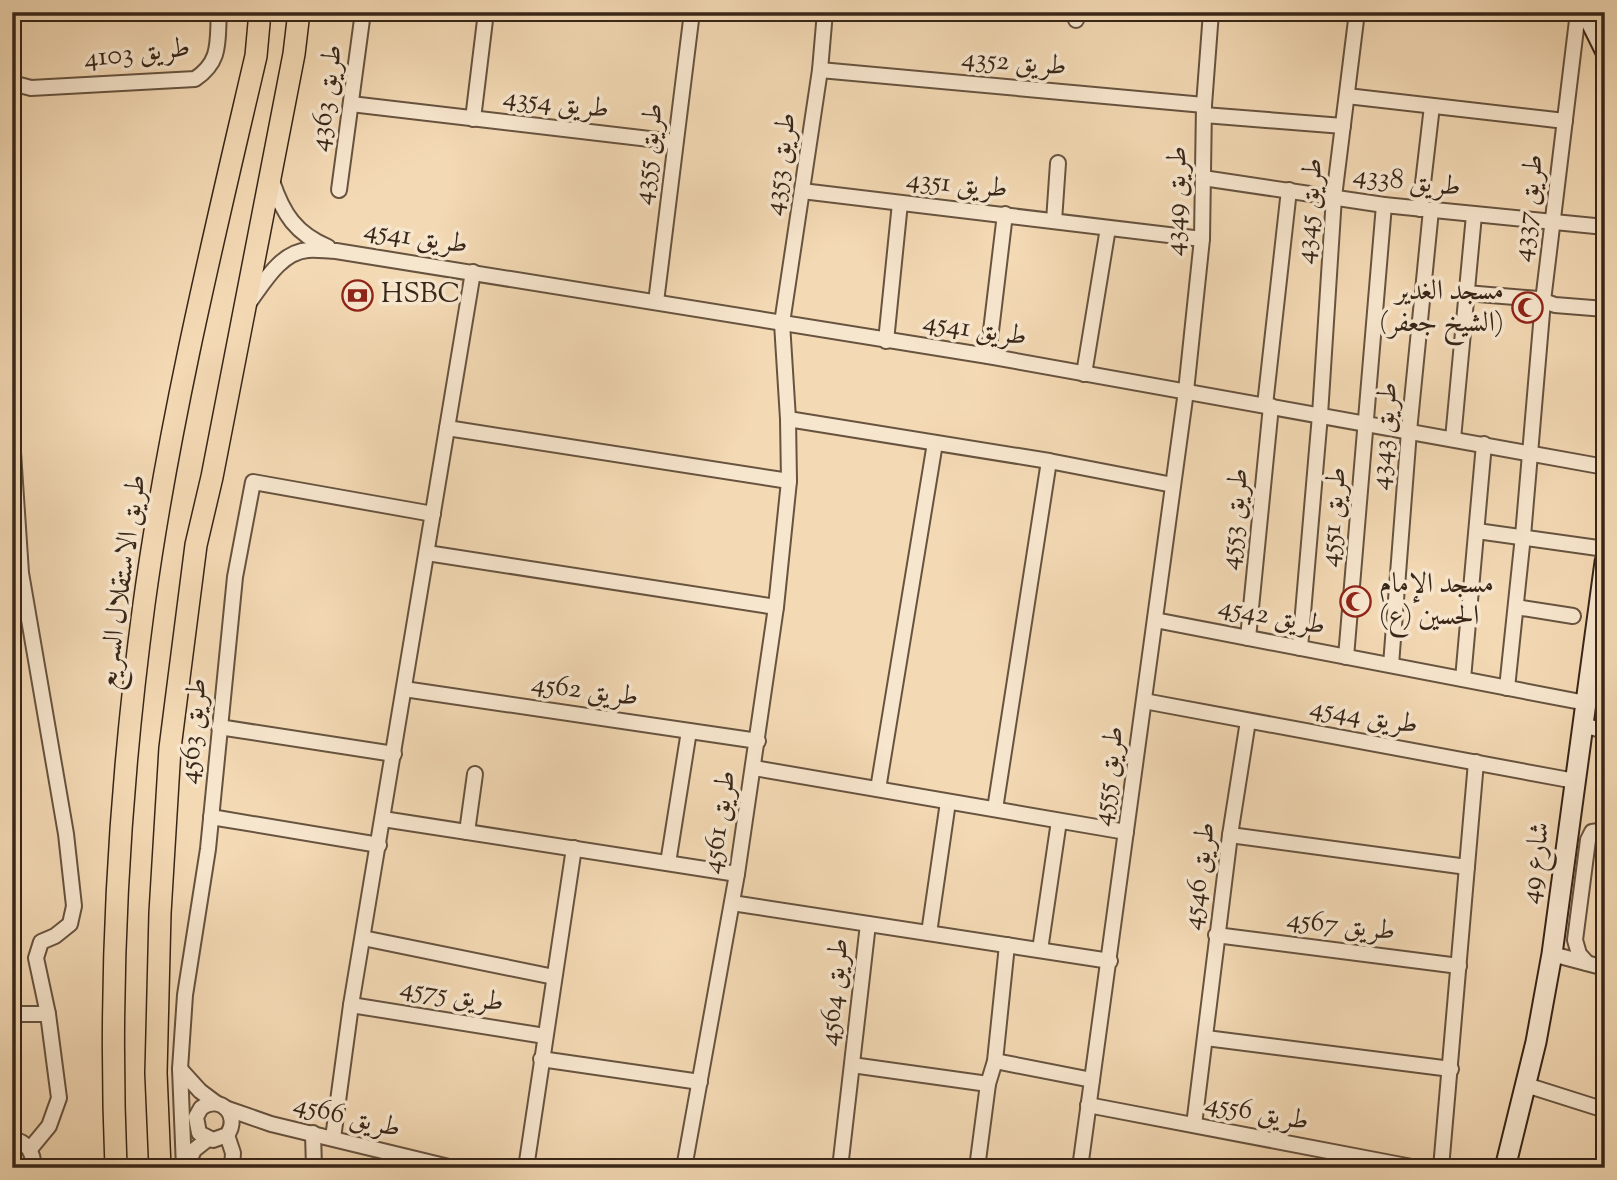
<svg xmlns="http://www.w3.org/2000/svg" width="1617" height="1180" font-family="'Sorts Mill Goudy',Amiri,serif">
<rect width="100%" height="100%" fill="#f3d9b4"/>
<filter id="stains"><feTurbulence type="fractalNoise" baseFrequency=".00286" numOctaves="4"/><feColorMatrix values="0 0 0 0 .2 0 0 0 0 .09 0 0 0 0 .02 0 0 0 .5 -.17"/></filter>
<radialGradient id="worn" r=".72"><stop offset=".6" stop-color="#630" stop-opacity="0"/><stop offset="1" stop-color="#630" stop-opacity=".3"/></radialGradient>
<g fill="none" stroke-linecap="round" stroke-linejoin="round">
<defs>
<g id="street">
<path d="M1076 20V12"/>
<path d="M820 70 1204 105"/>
<path d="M12 83 31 88 195 79C222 61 217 41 219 12"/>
<path d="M1347 96 1565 121"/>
<path d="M351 104 675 142"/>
<path d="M1204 115 1343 126"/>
<path d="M473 119 486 12"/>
<path d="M1203 178 1384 205 1605 227"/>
<path d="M272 181C283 214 296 234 328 247"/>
<path d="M339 190 363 12"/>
<path d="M802 191 1202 239"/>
<path d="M1420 209 1432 106"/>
<path d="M1054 221 1058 163"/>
<path d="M1466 293 1538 299 1555 305 1605 309"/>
<path d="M656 302 692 12"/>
<path d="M248 304C263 284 280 252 308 250 317 249 327 251 336 251L988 356 1605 467"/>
<path d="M886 341 900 203"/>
<path d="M988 356 1005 214"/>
<path d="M1084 374 1108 228"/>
<path d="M1265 405 1289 190"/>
<path d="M788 419 1049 461 1173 485"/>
<path d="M447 428 789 481"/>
<path d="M12 437 21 573 66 834 74 906 70 924 55 936 41 942 36 958 48 1014 59 1098 49 1126 30 1149"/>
<path d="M1453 439 1474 215"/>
<path d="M1477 531 1605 549"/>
<path d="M427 553 776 607"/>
<path d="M1516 607 1573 616"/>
<path d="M1155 620 1586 703"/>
<path d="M1248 638 1271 406"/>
<path d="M1300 648 1320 415 1334 197 1357 12"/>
<path d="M1346 657 1384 205"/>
<path d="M1391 665 1409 431 1431 210"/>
<path d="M1463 679 1484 444"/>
<path d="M1507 688 1523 536 1543 301 1578 12"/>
<path d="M404 689 758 741"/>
<path d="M1144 701 1575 781"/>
<path d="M1583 725 1605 731"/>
<path d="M219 727 394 754"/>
<path d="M754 768 1126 832"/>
<path d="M878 789 935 443"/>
<path d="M995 809 1049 461"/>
<path d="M211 817 379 845"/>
<path d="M383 819 737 874"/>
<path d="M467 832 475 774"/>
<path d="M1230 835 1467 867"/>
<path d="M668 863 689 731"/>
<path d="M732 903 1110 961"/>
<path d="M929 933 948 802"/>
<path d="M1216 935 1459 966"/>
<path d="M363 938 554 977"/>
<path d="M1040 950 1059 821"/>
<path d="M1552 954 1605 968"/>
<path d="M1587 963 1579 954 1575 940 1588 840 1592 832 1605 830"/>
<path d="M351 1005 545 1036"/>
<path d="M12 1014H48"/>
<path d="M1206 1038 1451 1069"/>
<path d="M541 1059 700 1082"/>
<path d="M995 1061 1092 1080"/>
<path d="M852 1065 988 1084"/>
<path d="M180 1069 200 1091 216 1103"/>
<path d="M1526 1085 1605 1110"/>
<path d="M1088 1105 1417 1168"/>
<path d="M228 1109 271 1124 453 1168"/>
<path d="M1194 1125 1230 835 1248 721"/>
<path d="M313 1133 314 1168"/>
<path d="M227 1135 213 1140 199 1133 196 1117 201 1108C221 1094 241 1116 227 1135L233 1153 232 1168"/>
<path d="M333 1138 351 1005 473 272"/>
<path d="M12 1139C28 1142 33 1152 34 1168"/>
<path d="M184 1168 180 1069 185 995 208 849 235 577 253 482 433 514"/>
<path d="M186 1168 194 1150 208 1139"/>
<path d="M526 1168 574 848"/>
<path d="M684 1168 737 874 776 607 789 481 788 419 782 323 820 70 825 12"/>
<path d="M840 1168 868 924"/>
<path d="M977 1168 988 1084 995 1061 1007 945"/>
<path d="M1080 1168 1186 391 1202 239 1204 105 1211 12"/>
<path d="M1441 1168 1476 762"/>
</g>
<g id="secondary">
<path d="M1586 12 1605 50"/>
<path d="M1505 1168 1536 1042 1552 954 1605 562"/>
</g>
<g id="primary">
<path d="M116 1168C108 980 119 791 144 604 169 421 214 236 256 56L260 12"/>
<path d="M160 1168 156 1073 160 913 170 748 196 545 212 477 294 54 299 12"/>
</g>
</defs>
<use href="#street" stroke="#67533f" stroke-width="18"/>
<use href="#secondary" stroke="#382618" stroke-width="23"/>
<use href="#primary" stroke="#382618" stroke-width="24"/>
<use href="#street" stroke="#f7e6ce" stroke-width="14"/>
<use href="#secondary" stroke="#f7e6ce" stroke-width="19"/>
<use href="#primary" stroke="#f3d9b4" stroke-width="21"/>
</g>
<defs>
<symbol id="bank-ring" viewBox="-11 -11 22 22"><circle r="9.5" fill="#f7e6ce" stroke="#8f2418" stroke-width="1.5"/><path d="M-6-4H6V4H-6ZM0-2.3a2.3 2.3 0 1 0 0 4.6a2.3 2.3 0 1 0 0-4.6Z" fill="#8f2418"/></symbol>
<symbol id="mosque-ring" viewBox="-11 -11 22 22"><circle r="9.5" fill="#f7e6ce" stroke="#8f2418" stroke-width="1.5"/><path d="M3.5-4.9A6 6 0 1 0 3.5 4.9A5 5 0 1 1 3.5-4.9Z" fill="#8f2418"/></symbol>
</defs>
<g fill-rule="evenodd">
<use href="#bank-ring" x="340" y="278" width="35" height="35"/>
<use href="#mosque-ring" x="1510" y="290" width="35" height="35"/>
<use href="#mosque-ring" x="1338" y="584" width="35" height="35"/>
</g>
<g text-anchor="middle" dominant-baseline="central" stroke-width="7" stroke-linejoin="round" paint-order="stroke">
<g font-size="28" fill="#382618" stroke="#f7e6ce">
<text transform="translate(137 54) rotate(-6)">طريق 4103</text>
<text transform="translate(1014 63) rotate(5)">طريق 4352</text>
<text transform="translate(327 98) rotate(-82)">طريق 4363</text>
<text transform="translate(556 104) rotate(7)">طريق 4354</text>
<text transform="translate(649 154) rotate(-83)">طريق 4355</text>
<text transform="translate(781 164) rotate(-82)">طريق 4353</text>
<text transform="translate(1407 182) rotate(7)">طريق 4338</text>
<text transform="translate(957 185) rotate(6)">طريق 4351</text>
<text transform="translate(1177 201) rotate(-88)">طريق 4349</text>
<text transform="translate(1529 208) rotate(-83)">طريق 4337</text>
<text transform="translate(1310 211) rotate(-85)">طريق 4345</text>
<text transform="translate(416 238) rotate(9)">طريق 4541</text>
<text transform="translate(975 330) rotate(9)">طريق 4541</text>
<text transform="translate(1385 436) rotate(-85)">طريق 4343</text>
<text transform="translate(1334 517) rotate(-85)">طريق 4551</text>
<text transform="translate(1235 519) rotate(-84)">طريق 4553</text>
<text transform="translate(123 582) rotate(-82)">طريق الاستقلال السريع</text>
<text transform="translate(1272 617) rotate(11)">طريق 4542</text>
<text transform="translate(585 691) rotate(8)">طريق 4562</text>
<text transform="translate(1364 717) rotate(10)">طريق 4544</text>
<text transform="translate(194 731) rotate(-85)">طريق 4563</text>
<text transform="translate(1109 776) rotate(-82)">طريق 4555</text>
<text transform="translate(720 822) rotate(-81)">طريق 4561</text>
<text transform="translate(1536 863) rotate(-82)">شارع 49</text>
<text transform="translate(1200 876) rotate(-82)">طريق 4546</text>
<text transform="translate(1341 926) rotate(7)">طريق 4567</text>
<text transform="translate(835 992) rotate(-84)">طريق 4564</text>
<text transform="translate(452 996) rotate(9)">طريق 4575</text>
<text transform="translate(1257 1113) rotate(11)">طريق 4556</text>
<text transform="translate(347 1117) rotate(14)">طريق 4566</text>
</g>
<g font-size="28" fill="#382618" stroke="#f7e6ce" text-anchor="start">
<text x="1504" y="292" text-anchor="end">مسجد الغدير<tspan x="1504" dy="32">(الشيخ جعفر)</tspan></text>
<text x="381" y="295">HSBC</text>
<text x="1379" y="585">مسجد الإمام<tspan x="1379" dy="32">الحسين (ع)</tspan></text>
</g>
</g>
<rect width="1617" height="1180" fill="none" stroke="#f3d9b4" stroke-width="42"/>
<rect x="14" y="14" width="1589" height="1152" fill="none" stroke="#382618" stroke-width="3.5"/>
<rect x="21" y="21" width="1575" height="1138" fill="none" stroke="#382618" stroke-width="2"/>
<rect width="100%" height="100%" filter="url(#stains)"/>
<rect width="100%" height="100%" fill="url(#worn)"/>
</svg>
